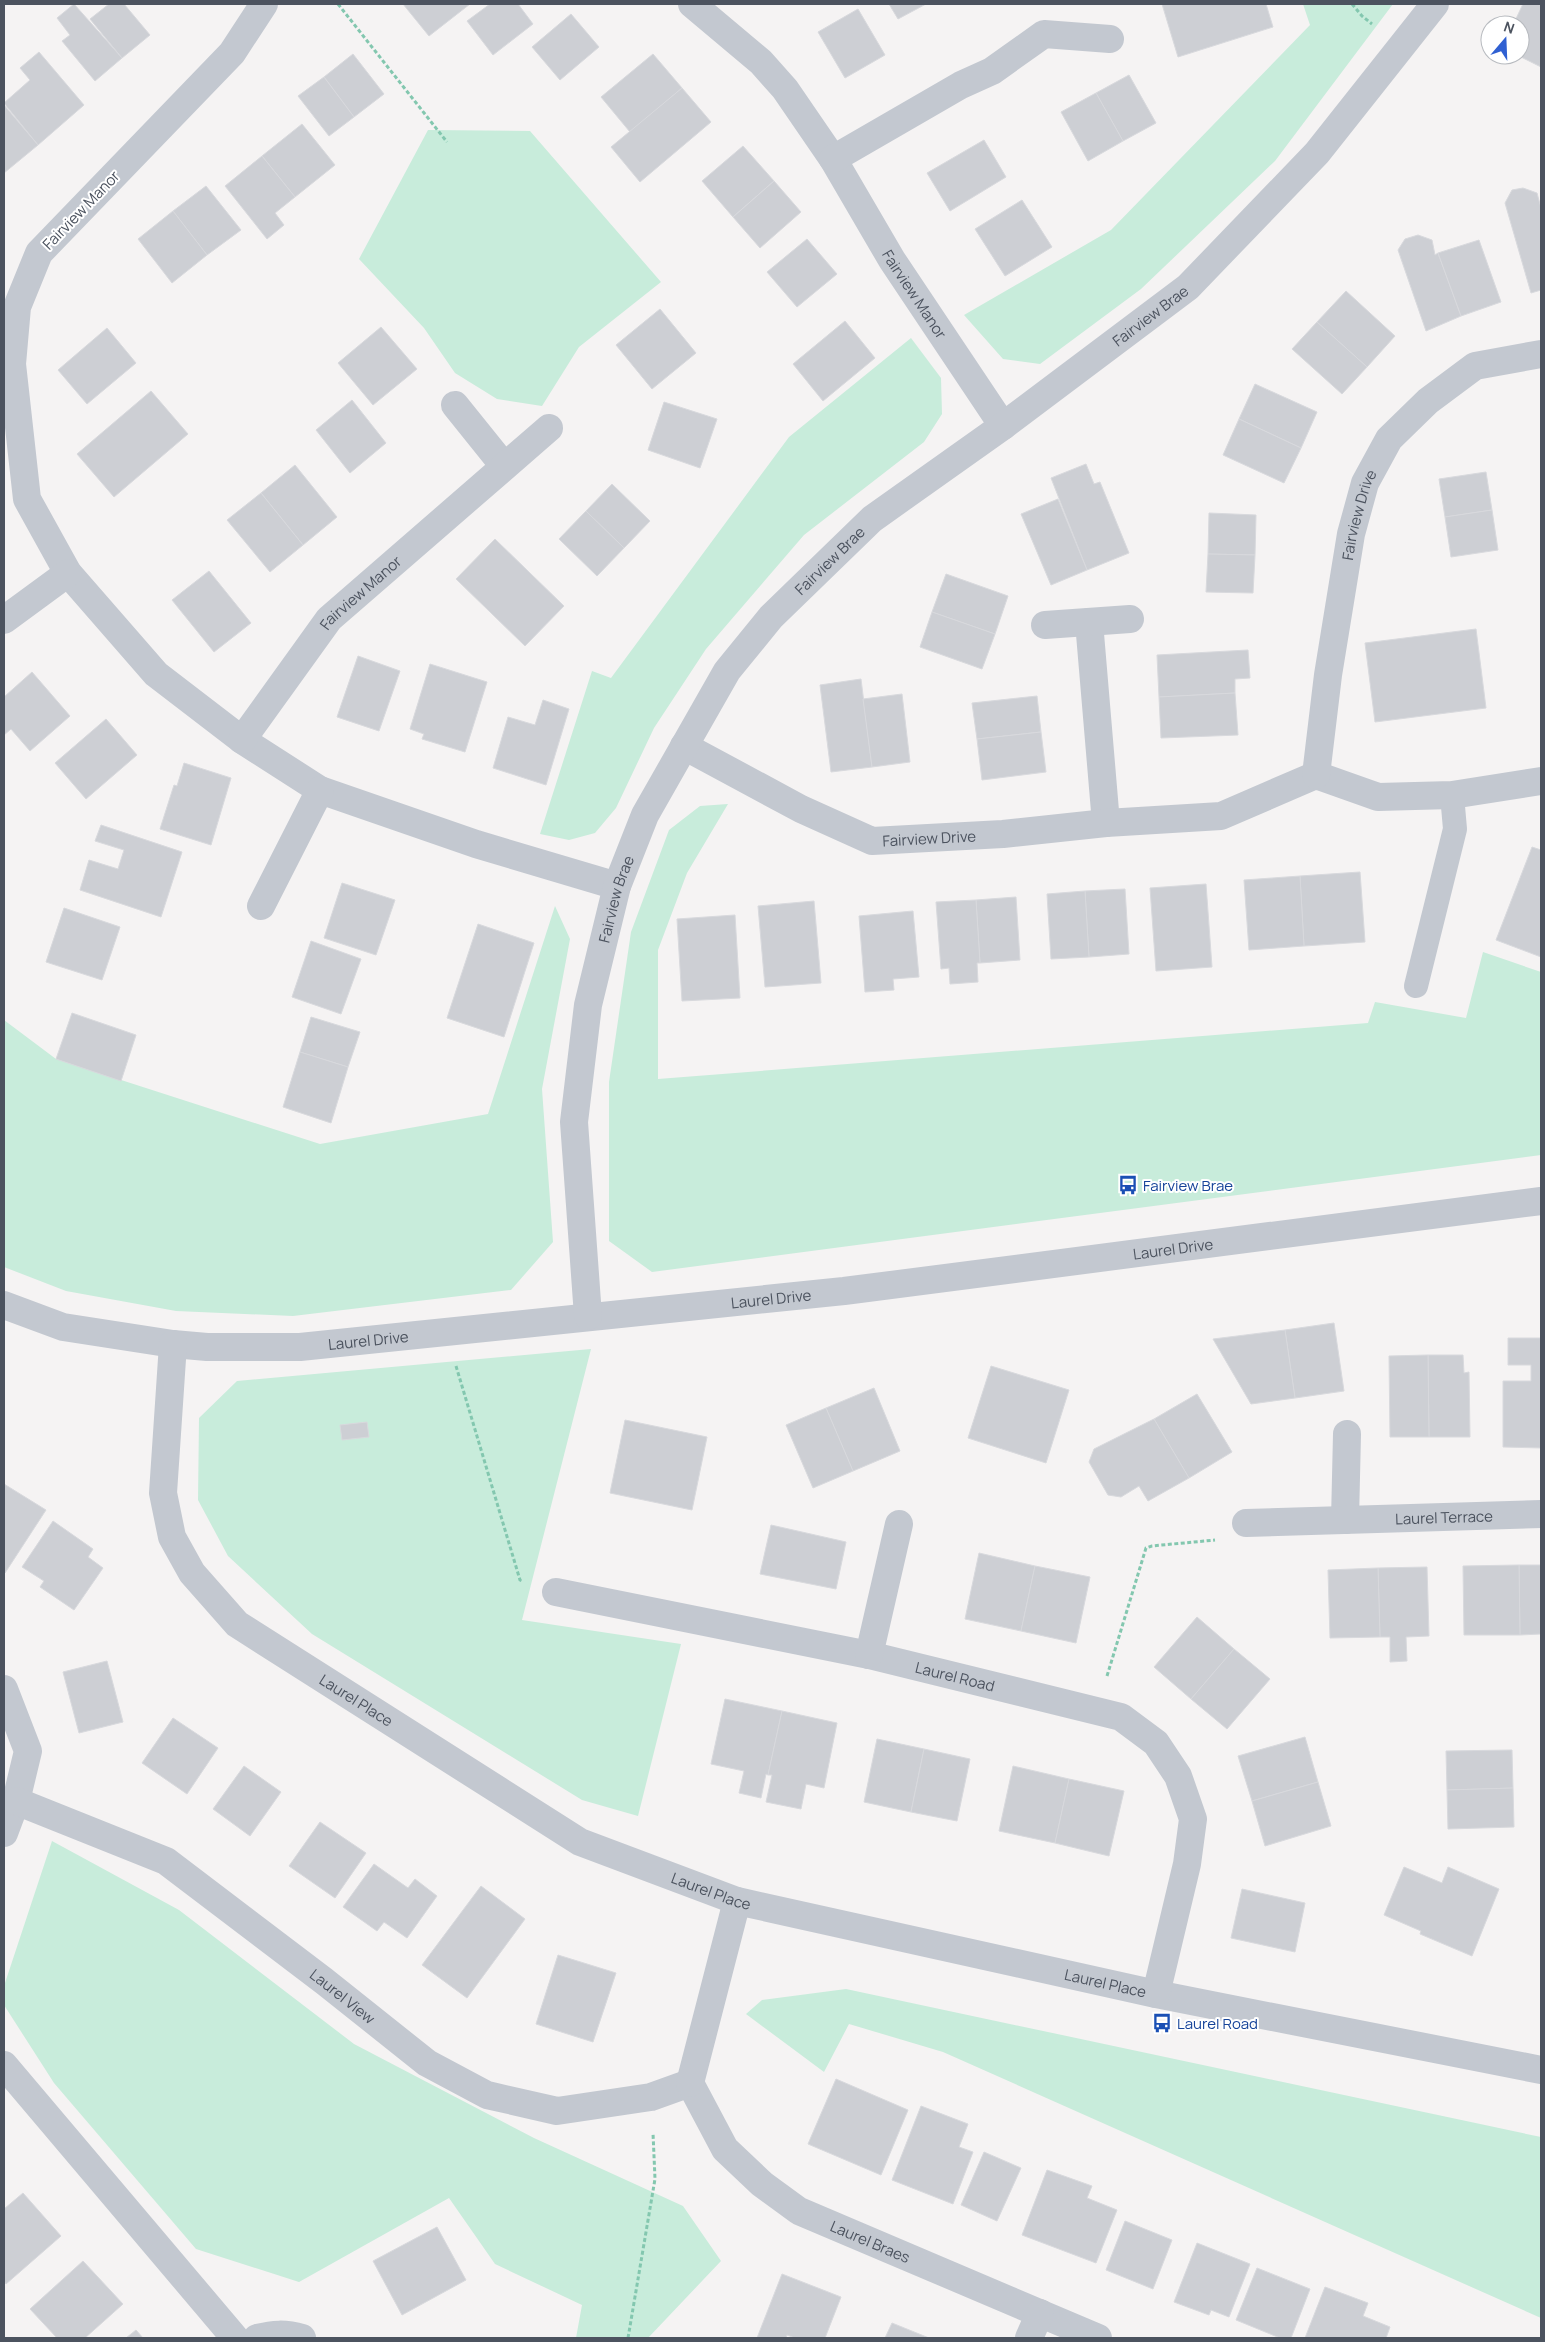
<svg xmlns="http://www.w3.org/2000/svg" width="1545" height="2342" font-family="Manrope,sans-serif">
<rect width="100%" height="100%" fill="#f5f3f3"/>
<g fill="#c8ecdb">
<path d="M1303 4H1393L1275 161 1141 289 1040 364 1003 359 964 315 1111 230 1310 25Z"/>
<path d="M428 130 530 131 661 282 579 347 542 406 497 399 455 373 424 328 359 259Z"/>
<path d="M911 338 941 378 942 414 924 442 804 535 706 649 654 728 616 808 595 833 569 840 540 834 592 671 611 678 789 437Z"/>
<path d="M728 804 687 873 658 950V1079L1368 1023 1375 1002 1466 1018 1483 952 1541 972V1155L652 1272 609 1241V1082L631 932 669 830 700 806Z"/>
<path d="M555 906 570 939 542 1089 553 1242 511 1290 293 1316 176 1311 66 1291 4 1267V1020L56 1059 320 1144 488 1114Z"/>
<path d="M591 1349 522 1620 681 1644 638 1816 582 1800 312 1634 228 1556 198 1500 199 1418 237 1381Z"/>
<path d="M52 1841 179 1910 354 2044 534 2138 683 2206 721 2261 648 2338H576L582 2305 495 2264 449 2198 299 2282 196 2249 54 2083 4 2005V1986Z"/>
<path d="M846 1989 1541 2137V2318L943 2052 849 2024 824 2072 746 2014 762 2000Z"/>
</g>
<g fill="#cdcfd4" stroke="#d8d9dd">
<path d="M74 4 122 58 95 81 62 41 70 35 57 18Z"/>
<path d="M109 4H124L150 35 122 58 90 19Z"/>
<path d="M403 4H470L429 36Z"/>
<path d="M490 4H518L533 24 493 55 467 21Z"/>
<path d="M889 4H926L898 19Z"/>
<path d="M1162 4H1266L1273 27 1178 57Z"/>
<path d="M1523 4H1541V67L1517 55H1520V25H1513Z"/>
<path d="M858 9 885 55 845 78 818 32Z"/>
<path d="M571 14 599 47 560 80 532 47Z"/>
<path d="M39 52 84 105 38 145 4 103 30 80 20 68Z"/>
<path d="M353 54 384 94 354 117 324 77Z"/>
<path d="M653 54 682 88 630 132 601 97Z"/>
<path d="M1129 75 1156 123 1123 141 1096 93Z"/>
<path d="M324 77 354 117 329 136 298 96Z"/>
<path d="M682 88 711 122 640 182 611 147Z"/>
<path d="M1096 93 1123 141 1088 161 1061 112Z"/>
<path d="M4 105 38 145 4 173Z"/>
<path d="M302 124 335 165 295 197 262 156Z"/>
<path d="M984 140 1006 177 950 211 927 173Z"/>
<path d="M743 146 774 181 733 217 702 181Z"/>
<path d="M262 156 295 197 275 213 284 225 267 239 225 186Z"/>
<path d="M774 181 801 212 760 248 733 217Z"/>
<path d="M206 186 241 230 207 255 173 211Z"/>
<path d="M1523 188 1537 193 1541 208V290L1531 293 1505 203 1512 190Z"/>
<path d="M1022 200 1052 247 1005 276 975 229Z"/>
<path d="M173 211 207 255 172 283 138 239Z"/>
<path d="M1418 235 1432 240 1435 255 1438 253 1461 316 1426 331 1398 250 1405 239Z"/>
<path d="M807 239 837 274 797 307 767 272Z"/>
<path d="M1479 240 1501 302 1461 316 1438 253Z"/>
<path d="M1346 291 1395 336 1367 367 1317 322Z"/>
<path d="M660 309 696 353 652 389 616 345Z"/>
<path d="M845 321 875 358 823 401 793 364Z"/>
<path d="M1317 322 1367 367 1342 394 1292 349Z"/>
<path d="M381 327 417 369 373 405 338 363Z"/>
<path d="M107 328 136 363 87 404 58 370Z"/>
<path d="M1255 384 1317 412 1301 448 1239 419Z"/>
<path d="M151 391 188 434 114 497 77 454Z"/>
<path d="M352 400 386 443 350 473 316 430Z"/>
<path d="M664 402 717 419 700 468 648 450Z"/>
<path d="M1239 419 1301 448 1284 483 1223 455Z"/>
<path d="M1086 464 1094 484 1100 482 1129 553 1087 570 1051 478Z"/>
<path d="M295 465 337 517 303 545 261 493Z"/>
<path d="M1486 472 1492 510 1445 517 1439 479Z"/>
<path d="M612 484 650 521 624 548 586 511Z"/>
<path d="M261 493 303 545 270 572 227 520Z"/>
<path d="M1058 499 1087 570 1051 585 1021 514Z"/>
<path d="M1492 510 1498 550 1451 557 1445 517Z"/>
<path d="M586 511 624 548 597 576 559 539Z"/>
<path d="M1209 513 1256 515 1255 555 1208 554Z"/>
<path d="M495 539 564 606 525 646 456 579Z"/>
<path d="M1208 554 1255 555 1253 593 1206 592Z"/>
<path d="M209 571 251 623 214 652 172 600Z"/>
<path d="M946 574 1008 596 995 634 932 612Z"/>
<path d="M932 612 995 634 982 669 920 647Z"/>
<path d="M1476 629 1486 708 1375 722 1365 643Z"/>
<path d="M1248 650 1250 678 1235 679V693L1159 697 1157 655Z"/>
<path d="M358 656 400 671 379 731 337 717Z"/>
<path d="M430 664 487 682 465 752 422 739 424 734 410 729Z"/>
<path d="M32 672 70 716 30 751 11 729 4 735V697Z"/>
<path d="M861 679 872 767 831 772 820 685Z"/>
<path d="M1235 693 1238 735 1161 738 1159 697Z"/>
<path d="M902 694 910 762 872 767 863 699Z"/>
<path d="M1037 696 1041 732 977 739 972 703Z"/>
<path d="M543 700 569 709 546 785 493 768 508 717 535 725Z"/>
<path d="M106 719 137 755 86 799 55 763Z"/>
<path d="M1041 732 1046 772 982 780 977 739Z"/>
<path d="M184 763 231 778 211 845 160 829 174 785 177 786Z"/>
<path d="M101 825 182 852 161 917 80 890 89 860 118 869 124 850 95 841Z"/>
<path d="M1532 847 1541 850V957L1496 940Z"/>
<path d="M1360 872 1365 942 1304 946 1300 876Z"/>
<path d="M1300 876 1304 946 1249 950 1244 880Z"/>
<path d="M342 883 395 900 376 955 324 938Z"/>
<path d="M1206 884 1212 967 1156 971 1150 888Z"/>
<path d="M1125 889 1129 954 1089 957 1085 891Z"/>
<path d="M1085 891 1089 957 1051 959 1047 894Z"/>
<path d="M1016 897 1020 960 980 963 976 900Z"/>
<path d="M976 900 980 963H977L978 982 950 984 949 968 941 969 936 902Z"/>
<path d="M814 901 821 983 765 987 758 906Z"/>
<path d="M64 908 120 927 102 980 46 962Z"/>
<path d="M913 911 919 977 893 979 894 990 865 992 859 916Z"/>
<path d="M735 915 740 998 682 1001 677 919Z"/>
<path d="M478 924 534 943 504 1037 447 1018Z"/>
<path d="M311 941 361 959 341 1014 292 997Z"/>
<path d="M72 1013 136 1035 121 1081 56 1059Z"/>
<path d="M311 1017 360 1032 348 1067 300 1052Z"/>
<path d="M300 1052 348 1067 331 1123 283 1107Z"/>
<path d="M1334 1323 1344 1391 1295 1398 1285 1330Z"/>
<path d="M1285 1330 1295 1398 1251 1404 1213 1339Z"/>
<path d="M1508 1338H1541V1448L1503 1447V1381H1531V1365H1508Z"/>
<path d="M1428 1355H1463L1464 1373 1469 1372 1470 1437H1429Z"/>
<path d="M1428 1355 1429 1437H1390L1389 1356Z"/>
<path d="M991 1366 1069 1390 1046 1463 968 1438Z"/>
<path d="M874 1388 900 1451 853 1471 826 1408Z"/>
<path d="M1197 1394 1232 1452 1189 1478 1154 1419Z"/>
<path d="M826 1408 853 1471 813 1488 786 1425Z"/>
<path d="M1154 1419 1189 1478 1148 1501 1139 1486 1121 1497 1108 1495 1089 1462 1094 1449Z"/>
<path d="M625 1420 707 1437 692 1510 610 1493Z"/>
<path d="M367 1422 369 1437 342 1440 340 1425Z"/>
<path d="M4 1484 46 1510 5 1573 4 1572Z"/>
<path d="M53 1521 93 1549 88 1557 103 1568 74 1610 40 1587 44 1581 22 1567Z"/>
<path d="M771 1525 846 1542 836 1589 760 1574Z"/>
<path d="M979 1553 1035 1566 1021 1631 965 1619Z"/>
<path d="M1519 1565H1541V1634L1520 1635Z"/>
<path d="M1519 1565 1520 1635H1464L1463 1566Z"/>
<path d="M1035 1566 1090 1577 1076 1643 1021 1631Z"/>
<path d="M1427 1567 1429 1636 1406 1637 1407 1661 1390 1662V1637H1380L1378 1568Z"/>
<path d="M1378 1568 1380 1637 1330 1638 1328 1570Z"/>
<path d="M1197 1617 1234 1649 1191 1699 1154 1667Z"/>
<path d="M1234 1649 1270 1679 1227 1729 1191 1699Z"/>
<path d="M107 1661 123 1722 79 1733 63 1672Z"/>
<path d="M725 1699 782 1711 768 1775 766 1774 761 1798 739 1793 744 1771 711 1764Z"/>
<path d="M782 1711 837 1723 824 1788 806 1784 801 1809 766 1802 772 1775H768Z"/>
<path d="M173 1718 218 1748 187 1794 142 1763Z"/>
<path d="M1305 1737 1318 1782 1252 1801 1238 1756Z"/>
<path d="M877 1739 924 1749 911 1812 864 1802Z"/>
<path d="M924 1749 970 1759 957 1821 911 1812Z"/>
<path d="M1512 1750 1513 1788 1447 1790 1446 1751Z"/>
<path d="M244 1766 281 1792 250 1836 213 1809Z"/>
<path d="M1013 1766 1069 1779 1055 1843 999 1831Z"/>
<path d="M1069 1779 1124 1791 1109 1856 1055 1843Z"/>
<path d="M1318 1782 1331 1826 1265 1846 1252 1801Z"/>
<path d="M1513 1788 1514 1827 1448 1829 1447 1790Z"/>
<path d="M320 1822 366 1853 335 1898 289 1866Z"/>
<path d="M374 1864 408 1888 415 1879 437 1896 407 1938 384 1922 377 1931 343 1907Z"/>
<path d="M1404 1867 1442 1883 1448 1867 1499 1889 1472 1956 1420 1934 1421 1931 1384 1915Z"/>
<path d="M481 1886 525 1919 467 1998 422 1965Z"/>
<path d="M1242 1889 1305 1903 1295 1952 1231 1938Z"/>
<path d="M558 1955 616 1973 593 2042 536 2024Z"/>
<path d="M836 2079 908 2110 881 2175 808 2144Z"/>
<path d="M921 2106 968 2124 959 2147 973 2152 953 2204 892 2180Z"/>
<path d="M984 2152 1021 2168 997 2221 961 2205Z"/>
<path d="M1047 2170 1092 2186 1087 2198 1117 2210 1096 2263 1022 2235Z"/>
<path d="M23 2193 61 2236 6 2284 4 2281V2209Z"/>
<path d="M1125 2221 1172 2240 1153 2289 1106 2270Z"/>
<path d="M437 2227 466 2280 402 2315 373 2261Z"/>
<path d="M1197 2243 1250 2264 1229 2317 1211 2310 1209 2315 1174 2302Z"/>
<path d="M83 2261 123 2304 85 2338H57L30 2309Z"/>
<path d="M1257 2268 1310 2289 1291 2338H1280L1236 2320Z"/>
<path d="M782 2274 841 2297 825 2338H795L787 2335 786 2338H757Z"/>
<path d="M1325 2287 1368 2303 1363 2316 1390 2327 1386 2338H1305Z"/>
<path d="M892 2323 929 2338H885Z"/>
<path d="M136 2330 143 2338H126Z"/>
</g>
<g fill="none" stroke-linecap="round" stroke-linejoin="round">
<g stroke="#83c7af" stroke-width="3" stroke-dasharray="4 2.5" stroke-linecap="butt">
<path d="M338 4 447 142"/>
<path d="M1352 4 1362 16 1372 24"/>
<path d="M456 1366 520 1580 522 1581"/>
<path d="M1107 1676 1146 1548 1152 1546 1215 1540"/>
<path d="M628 2338 655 2179 653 2133"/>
</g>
<path stroke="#c3c8d0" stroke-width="24" d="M1416 986 1455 829 1452 795"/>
<g stroke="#c3c8d0" stroke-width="28">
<path d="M264 4 232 53 39 253 17 307 12 364 27 499 68 573 156 674 242 740 320 790 476 844 617 886"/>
<path id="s1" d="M692 4 761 62 785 89 833 159 892 260 1003 426"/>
<path d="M833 159 961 85 992 71 1044 34 1110 39"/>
<path d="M455 405 504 466"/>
<path d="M4 620 68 573"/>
<path d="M1089 622 1106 823"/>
<path d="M1045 625 1130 619"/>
<path id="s2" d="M242 740 329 619 549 428"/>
<path id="s3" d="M684 746 801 809 872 841 1003 834 1106 823 1221 816 1316 775 1378 797 1452 795 1541 781"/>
<path id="s4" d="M1316 775 1328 675 1351 534 1365 483 1389 439 1428 401 1475 366 1541 354"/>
<path d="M261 906 320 790"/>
<path id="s5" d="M4 1305 63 1327 173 1344 207 1347H300L844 1291 1541 1201"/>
<path id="s6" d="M588 1316 574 1122 588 1005 617 886 645 815 727 671 771 617 872 519 1003 426 1188 287 1317 153 1435 4"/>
<path id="s7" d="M173 1344 163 1493 172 1537 192 1573 237 1624 580 1842 737 1901 1156 1994 1541 2070"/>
<path d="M1345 1520 1347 1434"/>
<path id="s8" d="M1246 1523 1541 1514"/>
<path id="s9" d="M556 1592 869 1655 1121 1717 1156 1743 1178 1776 1193 1819 1187 1864 1156 1994"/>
<path d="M869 1655 899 1524"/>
<path d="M4 1689 28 1751 16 1801 4 1833"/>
<path id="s10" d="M16 1801 166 1861 324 1981 427 2063 487 2095 557 2111 651 2097 690 2083"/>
<path d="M4 2065 235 2338"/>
<path id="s11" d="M690 2083 725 2149 762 2184 799 2211 1098 2338"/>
<path d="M690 2083 737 1901"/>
<path d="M257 2338C273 2334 285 2333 302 2338"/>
<path d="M1029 2338 1040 2313"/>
</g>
</g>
<defs>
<symbol id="bus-bare" viewBox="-9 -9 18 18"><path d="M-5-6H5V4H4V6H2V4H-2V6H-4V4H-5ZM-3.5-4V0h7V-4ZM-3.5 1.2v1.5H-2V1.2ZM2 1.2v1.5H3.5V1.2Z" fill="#1a4fb4" stroke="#fff" stroke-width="2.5" paint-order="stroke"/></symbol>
</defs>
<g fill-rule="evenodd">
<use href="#bus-bare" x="1114" y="1171" width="28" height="28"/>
<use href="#bus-bare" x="1148" y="2009" width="28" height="28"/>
</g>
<g text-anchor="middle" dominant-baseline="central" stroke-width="4" stroke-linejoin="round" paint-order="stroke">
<g font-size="15" fill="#4c535f" stroke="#fff">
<text transform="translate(81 210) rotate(-46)">Fairview Manor</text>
<text stroke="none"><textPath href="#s1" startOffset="369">Fairview Manor</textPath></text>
<text stroke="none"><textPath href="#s6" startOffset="1232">Fairview Brae</textPath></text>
<text stroke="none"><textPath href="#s4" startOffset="264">Fairview Drive</textPath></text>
<text stroke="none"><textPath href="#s6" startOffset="828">Fairview Brae</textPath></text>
<text stroke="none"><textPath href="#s2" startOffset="190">Fairview Manor</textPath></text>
<text stroke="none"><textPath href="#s3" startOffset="268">Fairview Drive</textPath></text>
<text stroke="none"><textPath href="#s6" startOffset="422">Fairview Brae</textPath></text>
<text stroke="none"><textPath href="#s5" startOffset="1180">Laurel Drive</textPath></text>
<text stroke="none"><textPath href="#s5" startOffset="775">Laurel Drive</textPath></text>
<text stroke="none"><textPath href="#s5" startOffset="370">Laurel Drive</textPath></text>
<text stroke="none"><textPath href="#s8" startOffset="198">Laurel Terrace</textPath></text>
<text stroke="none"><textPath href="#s9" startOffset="408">Laurel Road</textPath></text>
<text stroke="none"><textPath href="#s7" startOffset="445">Laurel Place</textPath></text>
<text stroke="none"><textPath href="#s7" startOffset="850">Laurel Place</textPath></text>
<text stroke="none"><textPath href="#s7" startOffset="1255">Laurel Place</textPath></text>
<text stroke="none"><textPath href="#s10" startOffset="384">Laurel View</textPath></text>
<text stroke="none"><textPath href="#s11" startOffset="249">Laurel Braes</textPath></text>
</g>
<g font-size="15" fill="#164399" stroke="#fff" text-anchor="start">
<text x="1143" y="1185">Fairview Brae</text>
<text x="1177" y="2023">Laurel Road</text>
</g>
</g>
<rect width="1545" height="2342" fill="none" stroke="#4c535f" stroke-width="10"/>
<g transform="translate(1505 40) rotate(19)"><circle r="24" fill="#ffffff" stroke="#b7babf"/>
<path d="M0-4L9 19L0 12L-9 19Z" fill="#3060d2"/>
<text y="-8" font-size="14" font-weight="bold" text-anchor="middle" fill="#4c535f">N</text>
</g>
</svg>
